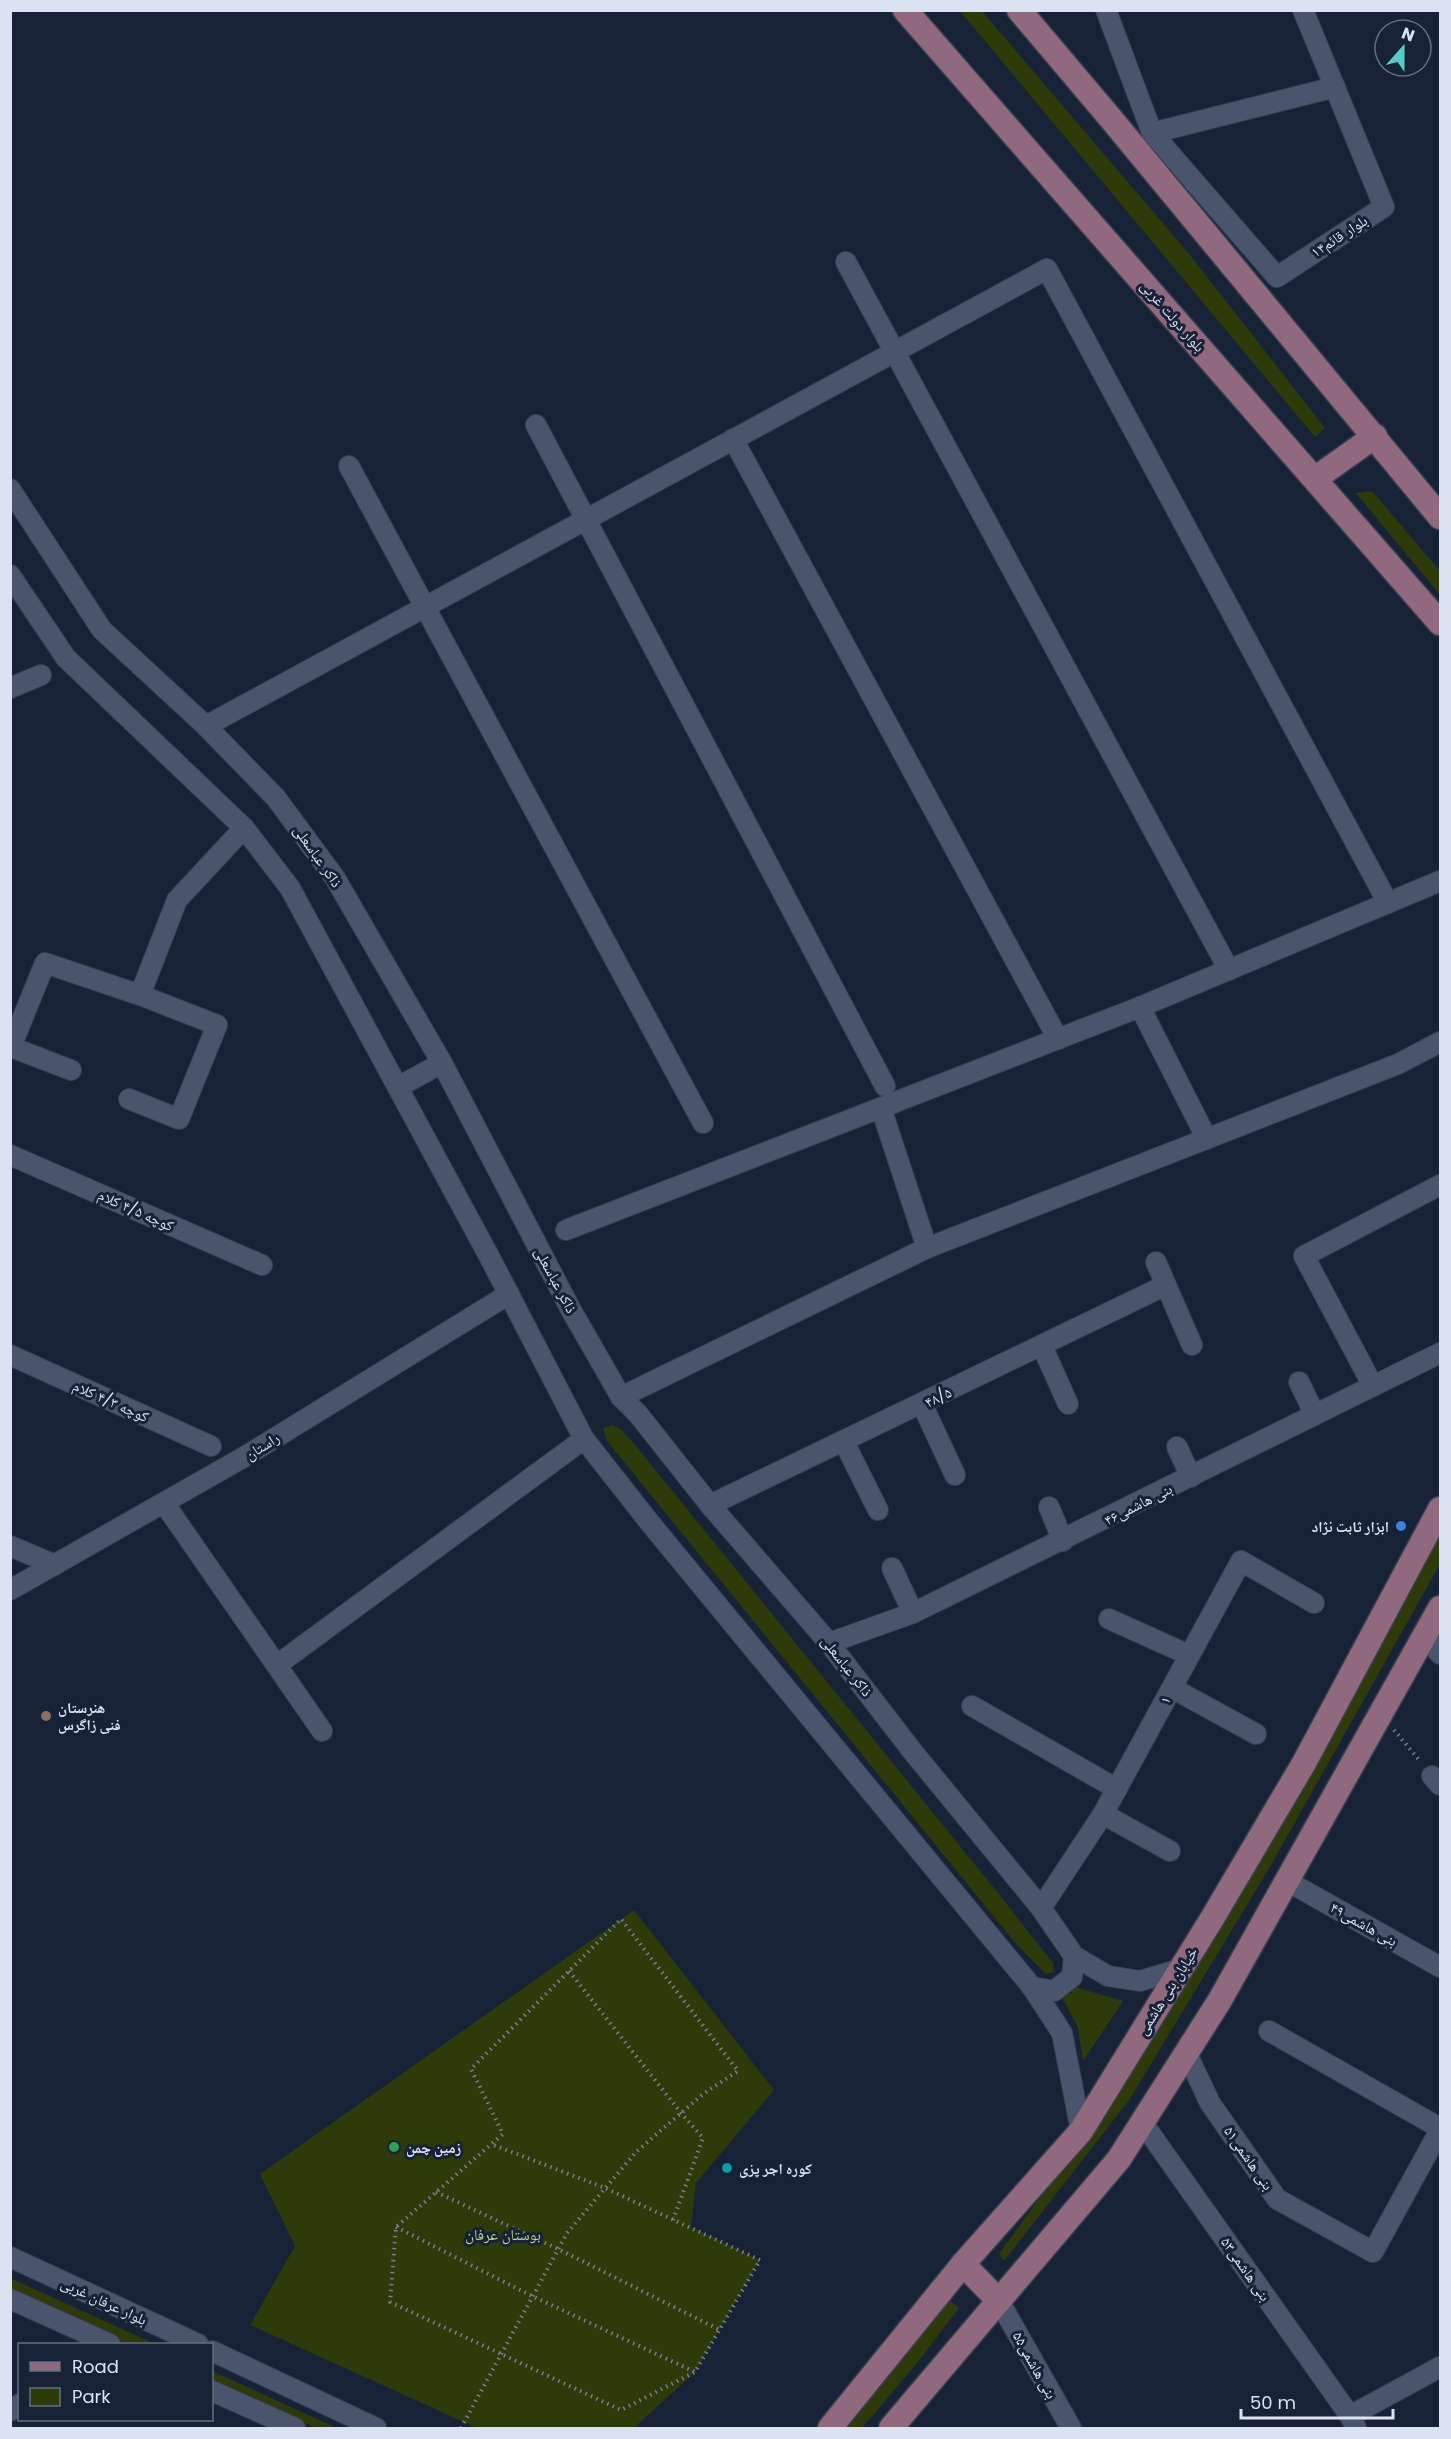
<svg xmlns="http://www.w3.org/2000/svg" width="1451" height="2439" font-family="Poppins,'Noto Naskh Arabic',sans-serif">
<rect width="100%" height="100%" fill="#182237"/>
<g fill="#2e3a0a">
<path d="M960 11H982L1190 255 1325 428 1315 437Z"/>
<path d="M1372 491 1440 571V595L1356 493Z"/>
<path d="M613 1425 622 1430 636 1446 998 1893 1053 1963 1054 1972 1046 1974 1017 1945 607 1441 603 1428Z"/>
<path d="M1440 1536V1564L1271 1865 1130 2099 1004 2261 999 2254 1097 2119 1369 1666Z"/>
<path d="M634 1910 774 2090 696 2183 691 2227 760 2260 695 2372 634 2428H477L250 2325 295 2246 260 2174Z"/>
<path d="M1075 1987 1123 2001 1083 2061 1078 2028 1061 1995 1071 1994Z"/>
<path d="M10 2278 155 2344H128L11 2291Z"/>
<path d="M949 2300 959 2308 918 2362 862 2428H843Z"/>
<path d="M212 2371 337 2428H316L212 2382Z"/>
</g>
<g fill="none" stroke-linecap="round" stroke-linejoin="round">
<defs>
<g id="minor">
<path d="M1106 10 1152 133 1335 87"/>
<path d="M1152 133 1277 277 1384 207 1303 10"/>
<path d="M846 262 1229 970"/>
<path d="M536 425 885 1086"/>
<path d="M733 439 1058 1039"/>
<path d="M349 466 703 1123"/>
<path d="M10 489 102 630 206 726 276 798 335 878 442 1063 571 1310 621 1397 638 1414 710 1505 829 1643 913 1752 1041 1908 1074 1956 1108 1976 1140 1981 1180 1969"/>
<path d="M10 575 66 658 244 828 290 888 490 1258 584 1439 650 1523 1032 1987 1062 2033 1081 2131"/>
<path d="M10 688 41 675"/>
<path d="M206 726 1047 269 1388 903"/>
<path d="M1140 1007 1207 1139"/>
<path d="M71 1070 11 1047 45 963 140 995 177 900 244 828"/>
<path d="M398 1087 442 1063"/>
<path d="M129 1099 179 1119 217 1025 140 995"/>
<path d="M881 1108 927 1248"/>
<path d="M10 1155 262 1265"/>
<path d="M566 1230 1140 1007 1440 881"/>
<path d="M1156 1262 1192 1345"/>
<path d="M1042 1346 1068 1404"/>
<path d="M10 1355 211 1446"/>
<path d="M1299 1382 1315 1415"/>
<path d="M1373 1386 1304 1256 1440 1185"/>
<path d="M621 1397 927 1248 1398 1064 1440 1042"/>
<path d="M922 1404 955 1475"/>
<path d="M844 1442 878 1510"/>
<path d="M1177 1447 1191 1477"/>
<path d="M164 1503 322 1731"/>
<path d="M710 1505 1166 1285"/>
<path d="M1049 1507 1063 1541"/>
<path d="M10 1546 55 1565"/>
<path d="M892 1568 913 1613"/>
<path d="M10 1590 244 1457 509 1294"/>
<path d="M1109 1619 1189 1655"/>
<path d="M1425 1637 1440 1654"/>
<path d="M829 1643 913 1613 1440 1353"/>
<path d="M277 1665 584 1439"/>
<path d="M1172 1688 1256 1734"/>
<path d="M972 1706 1117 1789"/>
<path d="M1432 1776 1440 1785"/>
<path d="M1103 1814 1170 1851"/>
<path d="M1287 1881 1440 1967"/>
<path d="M1041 1908 1103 1814 1241 1561 1314 1603"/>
<path d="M1032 1987 1054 1991 1072 1977 1074 1956"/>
<path d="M1269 2031 1440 2128"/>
<path d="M1186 2052 1210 2103 1277 2199 1373 2252 1440 2130"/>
<path d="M1142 2122 1350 2416 1356 2428"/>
<path d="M10 2257 198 2344"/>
<path d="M10 2299 110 2344"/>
<path d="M999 2301 1071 2428"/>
<path d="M212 2351 376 2428"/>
<path d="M212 2391 295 2428"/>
<path d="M10 2411 20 2404"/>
<path d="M1350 2416 1440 2367"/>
</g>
<g id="major">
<path d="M905 10 1440 623"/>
<path d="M1019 10 1112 120 1440 517"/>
<path d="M1316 478 1375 436"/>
<path d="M963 2264 999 2301"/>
<path d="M830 2428 963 2264 1081 2131 1213 1917 1304 1763 1440 1509"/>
<path d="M891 2428 1119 2159 1220 2000 1440 1608"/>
</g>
</defs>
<use href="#minor" stroke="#383f51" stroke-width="22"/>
<use href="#major" stroke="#383f51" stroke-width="27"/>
<g stroke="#767f91" stroke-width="4" stroke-dasharray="1.5 4.5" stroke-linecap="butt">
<path d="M1394 1730 1420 1761"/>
<path d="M569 1971 681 2113 703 2138 673 2220"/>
<path d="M436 2192 558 2249 720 2330"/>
<path d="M396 2227 532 2296 695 2372"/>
<path d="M461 2428 567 2233 636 2152 703 2094 738 2071 621 1919 471 2069 503 2134C467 2165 432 2196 396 2227L390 2302 621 2410 695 2372 760 2260 605 2188 491 2144"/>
</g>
<use href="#minor" stroke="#4a556d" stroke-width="20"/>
<use href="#major" stroke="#91697f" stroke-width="24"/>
</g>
<circle fill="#3f7fe0" stroke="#182237" stroke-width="2" cx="1401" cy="1526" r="6"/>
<circle fill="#8d6e63" stroke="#182237" stroke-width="2" cx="46" cy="1716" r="6"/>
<circle fill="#2e9e5b" stroke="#182237" stroke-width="2" cx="394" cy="2147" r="6"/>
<circle fill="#0f9aa8" stroke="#182237" stroke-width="2" cx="727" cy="2168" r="6"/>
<g text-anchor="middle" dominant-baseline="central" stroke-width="6" stroke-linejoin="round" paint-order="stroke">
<g font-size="15" fill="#dbe2f1" stroke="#182237">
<text transform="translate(1339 236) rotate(-33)">بلوار قائم۱۴</text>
<text transform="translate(1173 316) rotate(49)">بلوار دولت غربی</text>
<text transform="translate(318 856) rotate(55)">ذاکر عباسعلی</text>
<text transform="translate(136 1210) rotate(24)">کوچه ۴/۵ کلام</text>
<text transform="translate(556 1280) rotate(62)">ذاکر عباسعلی</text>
<text transform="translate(938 1397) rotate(-26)">۴۸/۵</text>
<text transform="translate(111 1401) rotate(24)">کوچه ۴/۳ کلام</text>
<text transform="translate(262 1446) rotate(-32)">راستان</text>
<text transform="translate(1138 1504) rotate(-27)">بنی هاشمی۴۶</text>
<text transform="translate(847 1666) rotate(52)">ذاکر عباسعلی</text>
<text transform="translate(1165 1700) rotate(-61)">۱</text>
<text transform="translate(1364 1924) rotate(29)">بنی هاشمی۴۹</text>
<text transform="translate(1167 1991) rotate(-58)">خیابان بنی هاشمی</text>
<text transform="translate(1249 2158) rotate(55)">بنی هاشمی۵۱</text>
<text transform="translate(1246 2269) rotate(55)">بنی هاشمی۵۳</text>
<text transform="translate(104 2301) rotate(25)">بلوار عرفان غربی</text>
<text transform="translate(1035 2365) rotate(61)">بنی هاشمی۵۵</text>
</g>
<g font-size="15" font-weight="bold" fill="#dbe2f1" stroke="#182237" text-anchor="start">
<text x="1389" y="1526" text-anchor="end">ابزار ثابت نژاد</text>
<text x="58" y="1707">هنرستان<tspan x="58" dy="17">فنی زاگرس</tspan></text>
<text x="406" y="2147">زمین چمن</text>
<text x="739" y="2168">کوره اجر پزی</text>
</g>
<g font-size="15" fill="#c1d889" stroke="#182237">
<text x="503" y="2234">بوستان عرفان</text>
</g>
</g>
<rect width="1451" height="2439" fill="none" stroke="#dbe2f1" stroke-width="24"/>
<rect x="18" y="2343" width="195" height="78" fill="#182237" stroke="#666f81" stroke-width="1.5"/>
<rect x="30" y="2362" width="30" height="9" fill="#91697f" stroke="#666f81" stroke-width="1.5"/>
<text x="72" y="2373" font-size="18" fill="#dbe2f1">Road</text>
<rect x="30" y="2388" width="30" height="18" fill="#2e3a0a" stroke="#666f81" stroke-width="1.5"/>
<text x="72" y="2403" font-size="18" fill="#dbe2f1">Park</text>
<g transform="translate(1403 48) rotate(21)"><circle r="28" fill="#182237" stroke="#666f81" stroke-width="1.5"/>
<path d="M0-4.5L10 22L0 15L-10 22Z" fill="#55cdc6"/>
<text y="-9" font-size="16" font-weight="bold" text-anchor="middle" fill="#dbe2f1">N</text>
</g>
<path d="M1241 2409v9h152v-9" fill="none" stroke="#dbe2f1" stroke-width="3"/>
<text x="1250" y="2409" font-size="18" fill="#dbe2f1" stroke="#182237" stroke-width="4.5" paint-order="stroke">50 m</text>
</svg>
